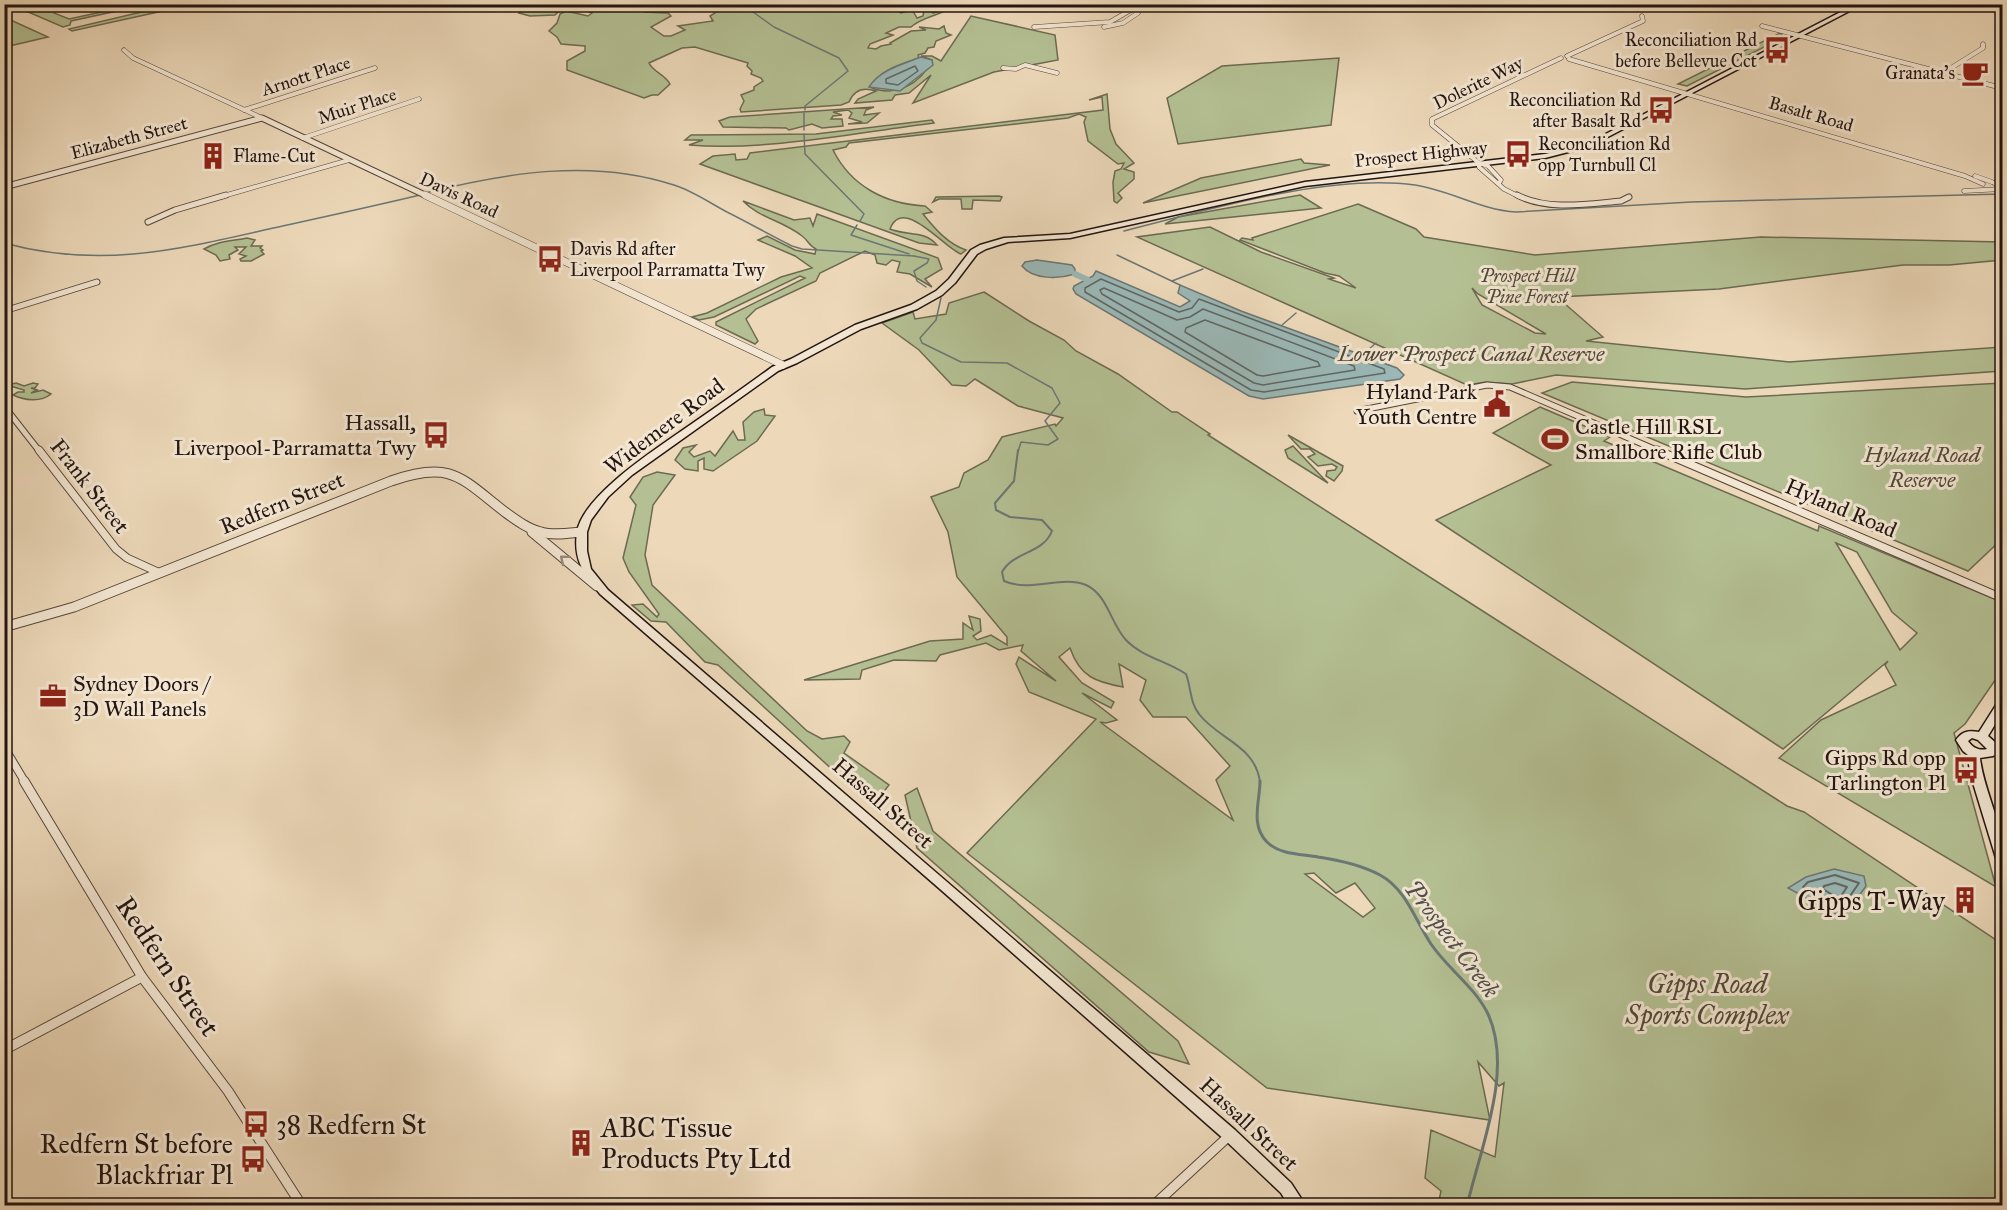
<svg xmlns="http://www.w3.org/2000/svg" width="2007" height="1210" font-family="'IM FELL Great Primer',serif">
<rect width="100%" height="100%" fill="#edd9ba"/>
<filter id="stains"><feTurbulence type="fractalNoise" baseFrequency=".00333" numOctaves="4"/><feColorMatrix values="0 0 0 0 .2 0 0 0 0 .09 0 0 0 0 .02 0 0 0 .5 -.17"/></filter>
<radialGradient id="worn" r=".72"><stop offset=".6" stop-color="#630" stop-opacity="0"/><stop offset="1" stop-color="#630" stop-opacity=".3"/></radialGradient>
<g fill="#b4c093" stroke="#6c6a52" stroke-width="1.5" fill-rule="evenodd">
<path d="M838 4 840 7 866 5 893 8 901 13 905 12 904 9 916 6 913 11 917 18 923 16 924 10H931L933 13 957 5C943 15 923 16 911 27H899L886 33 893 35 870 44 868 48 876 49 881 46 891 44 890 43 911 31 926 30 919 27 939 29 944 26 946 33 951 35 936 41 934 47 928 48 925 53 918 55 919 58C902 64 879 70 870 87 895 98 921 84 932 60L921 56H932L941 61 971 16 1055 35 1058 60 994 72 913 103 931 75 909 93 895 95 892 100 855 103 858 99 876 91C864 87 854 90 849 102L841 105 741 112 740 109 744 101 741 95 754 90V87L763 81 761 78 751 74 752 71 747 66 748 63 695 47 682 48 649 63C653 72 665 74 670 84L658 95H652L644 98 567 70V61L585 51V46L561 44 557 37 549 31 557 23 560 14 566 11 588 16 592 13C583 9 571 8 561 9L555 15 530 16 519 13 524 8 532 5H632L635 9 648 10 645 12 668 13 671 16 651 27 664 36H671L685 30 678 26 713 21 710 16 718 11 711 6 694 5Z"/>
<path d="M12 5H60L54 13 69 19 134 5H145L71 21 70 25 63 27Z"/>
<path d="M171 5H190L72 31 69 29Z"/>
<path d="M4 17 48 37 5 47Z"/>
<path d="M1780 33 1784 37 1687 86 1678 84Z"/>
<path d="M1339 58 1331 125 1178 144 1167 98 1222 66Z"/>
<path d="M1107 94 1110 129 1116 144 1134 163 1124 169 1134 172V179L1118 193 1122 198 1117 203 1114 201 1113 182 1115 171 1121 169 1124 163 1118 164 1088 141 1084 122 1086 117 1079 114 1068 118 849 143 846 147 833 150C851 186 885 204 925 206L932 212 923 214C935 229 948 244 966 250L961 254C945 249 903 195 890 229 907 236 924 230 937 245L919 243 700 164 713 156 735 154 736 160 747 159 750 153 1103 110 1102 97 1089 100Z"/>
<path d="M874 107 866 110 864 115 879 113 867 123 848 124 862 122 849 118 852 113 848 110 833 112 842 115 833 116 831 119H842L843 126 822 128 812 124 789 130 786 128 723 127 719 121 730 117Z"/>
<path d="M932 120 934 123C853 133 770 151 689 145L703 140H685L691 135 816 134Z"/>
<path d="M1301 159 1304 163 1330 165 1143 203 1201 178Z"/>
<path d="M1300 195 1321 208 1165 224 1178 217Z"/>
<path d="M999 196 1002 197 1000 201 973 200 972 209H962L961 199H939L933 202 936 197Z"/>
<path d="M743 201 794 220 810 218 813 226 817 214 938 258 942 269 925 279 932 287 910 274 897 272 900 262 892 260 886 265 877 263 875 255 865 251 820 273 816 281 756 309 746 319 758 341 755 344 716 325V322L805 278 800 276 714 317 699 320 692 317 707 313 781 277 812 268 795 256 758 240 767 236 795 250 815 254 816 249C809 246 808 240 802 236 784 221 759 218 743 201Z"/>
<path d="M1358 204 1416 229 1424 237 1535 255 1761 237 2002 242V260L1949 265H1903L1719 289 1557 297 1603 337 1586 341 1789 362 2002 347V371L1745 389 1556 375 1512 384 1486 382 1467 385 1137 237 1210 227 1261 252 1334 278 1329 279 1356 288 1339 276 1325 273 1240 240 1242 238 1253 240 1252 238ZM1472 288 1478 294 1546 334 1535 333 1482 305Z"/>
<path d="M247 238 255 240 251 246H262L260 248 263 250 261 251 264 254 251 261H241L240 259 246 256 239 254 246 247H235L238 250 229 255 230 259 220 261 216 255 204 249C217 241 233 241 247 238Z"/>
<path d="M984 292 1029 321 1064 340 1076 351 1118 374 1172 412H1177L1210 434 1208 435 1787 806 1804 812 2002 944V1205H1438L1441 1191 1425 1178 1431 1130 1495 1157 1504 1083 1499 1086 1478 1062 1490 1120 1267 1088 967 853 1096 719 1029 692 1016 664 1019 657 1056 681 1021 651 1023 645 999 650 986 643 940 655 936 661 894 660 862 670 860 679 804 680 930 641 963 639V623L973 630 969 616 980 619 981 631 973 636 977 640 991 635 1007 645V637L957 577 948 532 931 497 959 487 964 473 988 460 1002 437 1055 424 1056 426 1063 418 1018 406 975 379 966 386 952 385 919 350 882 323 913 312 915 319 946 314 949 303ZM1070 648C1080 677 1096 682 1123 687L1119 664 1146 680 1140 700 1153 717H1186L1230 766 1216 780 1233 820 1100 722 1106 723 1117 720 1082 693 1111 708 1114 702 1082 683 1059 657ZM1314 873 1336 893 1355 883 1375 908 1363 917 1305 874Z"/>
<path d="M1572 382 1746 397 2002 383V539L1968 571 1542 393Z"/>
<path d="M16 383 24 386 33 383 38 384 35 388H31L37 390 31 393 43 390 51 394C40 403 24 400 13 395L18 392H24V390L7 385Z"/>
<path d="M1540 407 1610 437 1604 441 1818 531 1819 526 2002 602V670L1965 724 1954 733 1996 887 1779 758 1821 720 1896 685 1885 665 1888 661 1783 749 1436 520 1551 465 1493 433ZM1836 543 1857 552 1892 612 1917 633 1900 650Z"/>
<path d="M764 409 765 415 775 416 757 441 713 471 704 469V458L698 461V471L685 469 675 460 683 448 696 445 689 452 694 457 710 451 715 456 733 431 738 440H745L743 422 754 412Z"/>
<path d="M1288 435 1343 466 1342 471 1334 481 1326 476 1327 471 1335 470 1337 467 1332 464 1318 466 1308 457 1315 454 1310 449H1301Z"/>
<path d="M1293 446 1323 478 1328 483 1288 458 1285 450Z"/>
<path d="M657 472 675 475 653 505 645 555 652 585 807 731 822 739 844 736 850 742 844 753 889 785 879 798 859 794 718 665 705 662 666 622 651 621 632 605 643 604 657 617 659 614 629 572 623 558 636 505 630 497 643 477Z"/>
<path d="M917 788 933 831 1178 1041 1189 1064 1149 1052 917 848 905 795Z"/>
</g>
<g fill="#9bb9b8" stroke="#6b7775" stroke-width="1.5">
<path d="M921 57 932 60 933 65 900 91 869 87C880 70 903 64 921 57Z"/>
<path d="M1037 260 1072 265 1075 269V274C1059 279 1033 280 1022 266L1025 262Z"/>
<path d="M1096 271 1180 307 1190 301 1178 293 1180 285 1241 311 1397 368 1404 375 1400 379 1263 399 1249 396 1076 294 1073 289 1074 286 1093 276Z"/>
<path d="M1834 869 1864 876 1866 886 1843 918 1788 888 1806 877Z"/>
</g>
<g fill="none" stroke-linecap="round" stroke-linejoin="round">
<g stroke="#5f6764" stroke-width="1.5">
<path d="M915 66 918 71 898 85 886 83V79Z"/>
<path d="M1101 279 1179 312 1192 308 1199 299 1384 369 1385 373 1264 392 1251 390 1085 292V288Z"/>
<path d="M1104 288 1177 320 1190 317 1203 309 1354 366 1355 370 1263 385 1254 383 1102 294 1100 290Z"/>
<path d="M1205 320 1318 362 1320 366 1263 376 1257 375 1185 332 1186 328Z"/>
</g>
<g stroke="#5f6764" stroke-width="2">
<path d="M1835 875 1859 883 1841 909 1803 887 1808 882Z"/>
<path d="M1835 883 1847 887 1839 899 1823 889 1824 886Z"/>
</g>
<g stroke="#6b7775" stroke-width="1.5">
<path d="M742 4 774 27 839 58 848 71 805 106V110"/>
<path d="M804 113V130"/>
<path d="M804 134 805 154 864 214 860 221"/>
<path d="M425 193C506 173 592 158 674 185 693 191 710 203 727 212 749 223 770 235 792 246L802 249 914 256"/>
<path d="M857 225 851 235 909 254"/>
<path d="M1124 231C1208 210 1330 173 1415 185 1450 190 1480 210 1516 212L1691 202 2002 194"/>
<path d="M4 243C99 269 176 250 269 229 319 218 370 207 420 195"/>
<path d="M1117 255 1180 285"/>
<path d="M914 256 929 259 927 263 914 271 917 281 926 287"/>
<path d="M1172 281 1203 269"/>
<path d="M941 298 936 320 920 338 922 343 961 362 1007 363 1052 388 1060 403 1045 421 1058 439 1048 445 1021 442 1018 452"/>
<path d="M1282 325 1296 313"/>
<path d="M1362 355 1376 343"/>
</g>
<path stroke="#6b7775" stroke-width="2" d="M1018 450 1014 481 995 503 996 510 1010 517 1042 520 1052 531C1043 554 1014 551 1002 572L1004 581C1030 593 1061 575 1086 585 1107 594 1111 624 1126 640 1142 657 1167 661 1186 674 1191 687 1190 703 1199 714 1219 740 1255 745 1260 782"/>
<path stroke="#6b7775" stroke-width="3" d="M1260 781C1260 801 1250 825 1267 842 1280 855 1301 854 1318 857 1339 860 1361 865 1380 875 1406 889 1415 920 1431 944 1447 968 1475 987 1488 1014 1514 1070 1480 1149 1467 1206"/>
<path stroke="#9bb9b8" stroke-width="6" d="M1075 274 1088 280"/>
<defs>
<g id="minor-far3">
<path d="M1762 26 2002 88"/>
<path d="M1034 27 1110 22 1141 4"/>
<path d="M1104 27 1123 23 1138 13 1134 9"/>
<path d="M124 50 133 58 262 118"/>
<path d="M1567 56 1643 21 1642 16"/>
<path d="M1569 59 1965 176 1983 184"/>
<path d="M1003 68 1016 69 1025 65 1057 73"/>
<path d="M1943 73 1983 48V44"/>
<path d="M244 110 375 68"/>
<path d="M303 138 419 99"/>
<path d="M1479 163 1488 166 1501 180 1499 183"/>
<path d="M1975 176 1992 182"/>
<path d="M1994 183H2002"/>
<path d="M1964 191 2002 189"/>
<path d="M220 197 349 160"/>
<path d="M1520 197 1504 189 1479 167V163L1432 125V119L1561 58"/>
</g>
<g id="minor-far2">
<path d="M1517 195C1548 211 1587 204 1621 201L1629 197"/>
<path d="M148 222 175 210 226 195"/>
<path d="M4 311 97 282"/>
<path d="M4 406 40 452"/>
<path d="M1357 411 1487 385 1510 387 1661 452"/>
</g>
<g id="minor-far1">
<path d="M39 450 116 549 127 558 160 573"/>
<path d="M1657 450 2002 598"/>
<path d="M4 747 25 782"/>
<path d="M1993 751 2002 755"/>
</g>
<g id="minor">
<path d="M24 781 142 977 228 1091 302 1206"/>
<path d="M4 1050 142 977"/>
<path d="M1153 1206 1230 1135"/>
</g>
<path id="tertiary-far2" d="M4 187 262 118 429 197"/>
<path id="tertiary-far1" d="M425 195 783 365"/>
<g id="tertiary">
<path d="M532 532 597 586"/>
<path d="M4 627 74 607 391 481C451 460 460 477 505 512 516 520 528 529 541 532 554 536 569 533 582 532"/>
</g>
<g id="secondary">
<path d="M1856 4H1863L1602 140 1576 150 1545 158 1305 186 1070 238 1008 242 986 249 977 254 955 283 942 295 917 309 861 329 797 363 778 371 632 475 608 497 591 520 587 532V551L591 569 608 590 1235 1130 1291 1183 1306 1206H1289L1281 1193 1225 1140 940 889 600 594C584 574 573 560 577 532 583 494 662 445 693 423 719 405 746 386 772 367L791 359 855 325 911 305 936 291 949 279 971 250 980 245 1004 238 1070 234 1305 182 1545 154 1572 148 1598 138Z"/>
<path d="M2002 701V713L1988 736 1996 743 1999 751 1993 756 1980 758C1984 794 2006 827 2002 863L1998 861 1996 858 1970 773 1968 755 1963 751 1956 740C1962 731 1969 730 1979 732L1998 702ZM1972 738 1978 740 1987 749C1979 751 1973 748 1968 741Z"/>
</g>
</defs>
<use href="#minor-far3" stroke="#56463b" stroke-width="5"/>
<use href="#minor-far2" stroke="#56463b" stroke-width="7"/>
<use href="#minor-far1" stroke="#56463b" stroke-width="9"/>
<use href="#minor" stroke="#56463b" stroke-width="11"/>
<use href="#tertiary-far2" stroke="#56463b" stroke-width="7"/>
<use href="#tertiary-far1" stroke="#56463b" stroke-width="8"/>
<use href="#tertiary" stroke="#56463b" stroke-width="11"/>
<use href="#secondary" stroke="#231511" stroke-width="3"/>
<use href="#minor-far3" stroke="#f3e6d2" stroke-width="4"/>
<use href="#minor-far2" stroke="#f3e6d2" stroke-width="5"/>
<use href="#minor-far1" stroke="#f3e6d2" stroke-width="7"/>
<use href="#minor" stroke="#f3e6d2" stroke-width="9"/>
<use href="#tertiary-far2" stroke="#f3e6d2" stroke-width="5"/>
<use href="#tertiary-far1" stroke="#f3e6d2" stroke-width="7"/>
<use href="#tertiary" stroke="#f3e6d2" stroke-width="9"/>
<use href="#secondary" fill="#f3e6d2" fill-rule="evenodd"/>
</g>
<defs><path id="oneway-chevron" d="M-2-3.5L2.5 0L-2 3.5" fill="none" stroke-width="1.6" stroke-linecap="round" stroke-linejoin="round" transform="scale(1.5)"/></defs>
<use stroke="#95887b" href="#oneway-chevron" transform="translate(564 559) rotate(-140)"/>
<defs>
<symbol id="bus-bare" viewBox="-9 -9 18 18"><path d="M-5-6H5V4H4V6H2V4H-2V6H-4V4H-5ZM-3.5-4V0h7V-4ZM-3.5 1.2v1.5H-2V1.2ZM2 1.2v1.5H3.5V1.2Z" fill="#8f2418" stroke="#f3e6d2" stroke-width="2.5" paint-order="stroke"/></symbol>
<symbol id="cafe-bare" viewBox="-9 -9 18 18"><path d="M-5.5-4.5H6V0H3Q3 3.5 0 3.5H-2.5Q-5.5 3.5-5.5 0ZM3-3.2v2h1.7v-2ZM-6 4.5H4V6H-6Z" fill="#8f2418" stroke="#f3e6d2" stroke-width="2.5" paint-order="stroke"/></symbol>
<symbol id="building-bare" viewBox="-9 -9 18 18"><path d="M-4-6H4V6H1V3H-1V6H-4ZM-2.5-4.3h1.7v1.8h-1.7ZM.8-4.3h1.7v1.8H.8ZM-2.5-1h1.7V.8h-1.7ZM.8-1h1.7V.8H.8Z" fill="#8f2418" stroke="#f3e6d2" stroke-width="2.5" paint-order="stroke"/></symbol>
<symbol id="civic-bare" viewBox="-9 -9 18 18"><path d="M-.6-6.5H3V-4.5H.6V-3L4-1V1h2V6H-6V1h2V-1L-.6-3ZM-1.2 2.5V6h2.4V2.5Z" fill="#8f2418" stroke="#f3e6d2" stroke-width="2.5" paint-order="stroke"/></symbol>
<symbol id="stadium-bare" viewBox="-9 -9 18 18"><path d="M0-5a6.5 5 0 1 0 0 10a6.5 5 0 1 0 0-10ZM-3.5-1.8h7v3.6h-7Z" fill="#8f2418" stroke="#f3e6d2" stroke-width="2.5" paint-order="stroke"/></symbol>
<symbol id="office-bare" viewBox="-9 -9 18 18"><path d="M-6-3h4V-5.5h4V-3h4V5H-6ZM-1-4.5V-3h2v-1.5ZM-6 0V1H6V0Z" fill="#8f2418" stroke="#f3e6d2" stroke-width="2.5" paint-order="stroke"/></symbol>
</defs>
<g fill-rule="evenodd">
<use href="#bus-bare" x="1758" y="31" width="38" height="38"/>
<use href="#cafe-bare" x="1956" y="54" width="38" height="38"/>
<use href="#bus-bare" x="1642" y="91" width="38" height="38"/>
<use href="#bus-bare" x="1499" y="135" width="38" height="38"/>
<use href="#building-bare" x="194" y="137" width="38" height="38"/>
<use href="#bus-bare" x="531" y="240" width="38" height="38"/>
<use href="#civic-bare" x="1478" y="385" width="38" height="38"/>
<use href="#bus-bare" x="417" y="416" width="38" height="38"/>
<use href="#stadium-bare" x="1536" y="420" width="38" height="38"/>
<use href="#office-bare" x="34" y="677" width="38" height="38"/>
<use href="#bus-bare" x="1947" y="751" width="38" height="38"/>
<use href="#building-bare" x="1946" y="881" width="38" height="38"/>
<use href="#bus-bare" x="237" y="1105" width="38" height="38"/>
<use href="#building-bare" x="562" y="1124" width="38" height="38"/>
<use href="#bus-bare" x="234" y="1140" width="38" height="38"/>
</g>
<g text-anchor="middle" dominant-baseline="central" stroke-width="6" stroke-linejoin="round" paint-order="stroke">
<g font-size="18" fill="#231511" stroke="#f3e6d2" text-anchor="end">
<text x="1757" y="40">Reconciliation Rd<tspan x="1757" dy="21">before Bellevue Cct</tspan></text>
<text x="1955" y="73">Granata's</text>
<text x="1641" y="100">Reconciliation Rd<tspan x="1641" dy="21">after Basalt Rd</tspan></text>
<text x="1538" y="144" text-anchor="start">Reconciliation Rd<tspan x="1538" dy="21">opp Turnbull Cl</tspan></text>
<text x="233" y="156" text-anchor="start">Flame-Cut</text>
<text x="570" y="249" text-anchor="start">Davis Rd after<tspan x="570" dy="21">Liverpool Parramatta Twy</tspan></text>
</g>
<g font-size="18" fill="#231511" stroke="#f3e6d2">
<text transform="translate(306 76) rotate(-18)">Arnott Place</text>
<text transform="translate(1478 83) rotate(-26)">Dolerite Way</text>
<text transform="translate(357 106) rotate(-18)">Muir Place</text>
<text transform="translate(1811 114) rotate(16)">Basalt Road</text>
<text transform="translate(129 138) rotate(-15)">Elizabeth Street</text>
<text transform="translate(1421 154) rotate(-6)">Prospect Highway</text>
<text transform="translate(459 195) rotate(25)">Davis Road</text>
</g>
<g font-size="18" font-style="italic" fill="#4e4838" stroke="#f3e6d2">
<text x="1527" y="276">Prospect Hill<tspan x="1527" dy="21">Pine Forest</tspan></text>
</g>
<g font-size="22" font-style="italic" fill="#4e4838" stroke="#f3e6d2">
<text x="1471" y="353">Lower Prospect Canal Reserve</text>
<text x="1922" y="454">Hyland Road<tspan x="1922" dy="25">Reserve</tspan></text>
</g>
<g font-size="22" fill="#231511" stroke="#f3e6d2" text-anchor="end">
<text x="1477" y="391">Hyland Park<tspan x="1477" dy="25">Youth Centre</tspan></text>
<text x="416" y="422">Hassall,<tspan x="416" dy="25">Liverpool-Parramatta Twy</tspan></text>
<text x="1575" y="426" text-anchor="start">Castle Hill RSL<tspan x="1575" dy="25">Smallbore Rifle Club</tspan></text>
<text x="73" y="683" text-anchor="start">Sydney Doors /<tspan x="73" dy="25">3D Wall Panels</tspan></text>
<text x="1946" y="757">Gipps Rd opp<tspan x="1946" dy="25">Tarlington Pl</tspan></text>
</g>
<g font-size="22" fill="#231511" stroke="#f3e6d2">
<text transform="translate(664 426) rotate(-37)">Widemere Road</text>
<text transform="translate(90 486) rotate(52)">Frank Street</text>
<text transform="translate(282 503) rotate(-22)">Redfern Street</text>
<text transform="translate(1841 508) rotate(23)">Hyland Road</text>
<text transform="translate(883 803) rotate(41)">Hassall Street</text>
<text transform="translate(1249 1124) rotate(43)">Hassall Street</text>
</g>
<g font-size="24" font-style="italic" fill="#4d4e4b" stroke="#f3e6d2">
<text transform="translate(1452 939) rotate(53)">Prospect Creek</text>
</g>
<g font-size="27" fill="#231511" stroke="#f3e6d2" text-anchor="end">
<text x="1945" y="900">Gipps T-Way</text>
<text x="276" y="1124" text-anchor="start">38 Redfern St</text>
<text x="601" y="1127" text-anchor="start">ABC Tissue<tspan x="601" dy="31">Products Pty Ltd</tspan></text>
<text x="233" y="1143">Redfern St before<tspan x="233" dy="31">Blackfriar Pl</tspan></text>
</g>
<g font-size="27" fill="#231511" stroke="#f3e6d2">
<text transform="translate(168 966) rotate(56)">Redfern Street</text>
</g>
<g font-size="27" font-style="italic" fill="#4e4838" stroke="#f3e6d2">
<text x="1707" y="983">Gipps Road<tspan x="1707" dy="31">Sports Complex</tspan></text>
</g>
</g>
<rect width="2007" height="1210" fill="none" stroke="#edd9ba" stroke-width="24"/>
<rect x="6" y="6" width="1995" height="1198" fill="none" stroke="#231511" stroke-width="3"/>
<rect x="12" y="12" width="1983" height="1186" fill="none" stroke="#231511" stroke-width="1.5"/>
<rect width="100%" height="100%" filter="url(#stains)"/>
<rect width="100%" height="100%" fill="url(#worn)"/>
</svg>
